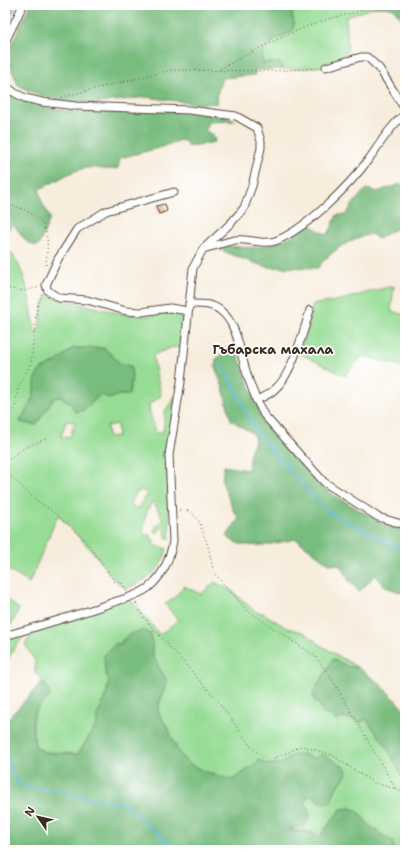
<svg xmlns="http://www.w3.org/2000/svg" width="410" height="855" font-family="'Shantell Sans',sans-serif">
<rect width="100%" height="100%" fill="#fff"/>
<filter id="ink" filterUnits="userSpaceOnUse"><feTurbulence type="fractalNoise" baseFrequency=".025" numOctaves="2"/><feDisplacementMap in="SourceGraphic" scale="8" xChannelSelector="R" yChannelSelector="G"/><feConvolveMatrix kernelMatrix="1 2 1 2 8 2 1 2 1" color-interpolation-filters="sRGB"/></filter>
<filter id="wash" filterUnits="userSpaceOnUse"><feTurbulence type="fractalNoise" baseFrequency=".012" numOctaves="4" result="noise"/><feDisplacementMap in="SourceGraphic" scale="16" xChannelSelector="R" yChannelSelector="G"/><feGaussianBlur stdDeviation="0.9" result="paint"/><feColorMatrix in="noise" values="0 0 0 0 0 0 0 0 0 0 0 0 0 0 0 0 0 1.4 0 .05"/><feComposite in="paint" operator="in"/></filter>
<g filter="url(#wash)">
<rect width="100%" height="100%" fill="#f7eddd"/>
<g fill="#96dc95" stroke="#68835a" fill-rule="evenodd">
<path d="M290 5H373L374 7 346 17 348 48 344 60C322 68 306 69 282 69L280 63H262C259 46 279 37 292 32L294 24Z"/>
<path d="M5 248C25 260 32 310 35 333L39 330 42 308 47 296 123 314 147 316 185 310 181 348 173 347 153 355C154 369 159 381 161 396L149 404 150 413 156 433 163 432 165 411 175 396 171 430 166 450 170 539 166 537 165 530 161 527 158 533 154 531 156 526 163 519 153 501 147 510 143 531 146 536 148 534 151 535V539L154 540 153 545 167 549C160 573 146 580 126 589L114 579 94 553 58 515 29 583 5 568ZM73 348H104L121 364 131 366 132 377 128 395H119L109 399 101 394 84 410 60 397 54 398 36 425 20 422 33 397 40 370 56 362ZM66 421 75 422 70 437H61ZM117 424 118 436 108 437 107 426ZM142 490 147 494 138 509 130 505 136 493Z"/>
<path d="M394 286 391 311 405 315V367L362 356 345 376 299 353 307 331 313 304C341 303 367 291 394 286Z"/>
<path d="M215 582 232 591 256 612 263 613 285 627 305 633 322 646 357 667H349L333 659 327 670 320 704 321 709 330 715 362 722 366 719 387 747 405 782V850H393L394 846 392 841 372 828 357 811 350 808 341 809 323 831 320 837 304 831 289 830 296 827 301 826 309 810 304 800 312 795 316 799 334 794 335 790 347 774 304 754 289 757 282 764H266L260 760 233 780C215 774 188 770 178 751 171 737 168 726 158 712L160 701 167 682 153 656 151 634 123 639 105 672 109 680 106 696 97 716V724L78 754 44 752 35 746C32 723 29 713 49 697V690L35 672V661L25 644 38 626 129 598 160 635 178 620 165 604 173 599 184 586 201 594Z"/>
<path d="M5 598 19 609 12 624 5 628Z"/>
<path d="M33 627C24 637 14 646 9 658 7 665 9 671 5 677V637Z"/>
</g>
<g fill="#78bc7e" stroke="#5a734e">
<path d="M5 5H16L5 30Z"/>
<path d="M30 5H290L294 24 292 32C279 37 259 46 262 63H280L282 69 255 70V75L222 78 216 98 218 103 200 104 146 97 90 104 62 101 36 94 18 85 11 68 10 47Z"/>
<path d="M373 5H405V23L393 8 374 7Z"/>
<path d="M5 86 26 101 44 107 69 111 103 112 137 107 225 116 236 121 208 122 205 130 214 136 215 142 188 147 186 142 180 140 159 148 120 158 118 168C105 172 99 166 87 168 70 170 55 183 39 189L42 202 50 218 39 245 35 246 26 241 13 224 5 234Z"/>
<path d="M400 184 405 185V226L391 231 378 239 371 234C350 239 331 250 318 268L267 267 248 261 216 248C231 244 245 249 259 247 276 244 298 235 309 223L316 229 328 235 337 215H346C351 206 359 195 367 189L377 192Z"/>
<path d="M73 348H104L121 364 131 366 132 377 129 395H119L109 399 101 394 84 410 75 412 70 402 60 397 54 398 36 425 20 422 33 397 36 377 40 370 56 362Z"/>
<path d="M229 349 237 352 262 419 319 483 335 496 387 526 405 529V594L386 587 375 575 359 592 349 581 343 568 337 564H329L296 539C276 543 241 553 227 536L239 518 233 510 222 481 224 466 248 470 250 453 255 440 252 433 231 420 223 388 215 367 216 359Z"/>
<path d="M143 630 151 634 153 656 167 682 160 701 158 712C168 726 171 737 178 751 188 770 215 774 233 780L260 760 266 764H281C293 754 298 750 312 759L322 754 346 768 347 774 335 790 331 802 322 803 312 795 304 800C309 810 312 817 305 826L296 827 289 830C301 834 310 829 320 837L341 809 350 808 357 811 372 828 392 841 394 846 393 850H5V722L42 682 49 690V697C29 713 31 723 35 746L44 752 78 754 97 724V716L106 696 109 680 105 672 104 655 116 643 120 644 129 634Z"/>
<path d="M333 659 349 667H357L379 683 405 710V782L387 747 366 719 362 722 345 717 336 721 330 715H324L320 704 315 702 313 694Z"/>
</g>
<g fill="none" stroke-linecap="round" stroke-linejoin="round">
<g stroke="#5fb7dc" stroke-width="2">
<path d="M221 362 257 433 325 510 395 546 405 554"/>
<path d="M5 756 18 784 124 804 177 850"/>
</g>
</g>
<g id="blocks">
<path fill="#dc9b6d" d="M165 204 167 211 159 214 156 206Z"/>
</g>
</g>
<g filter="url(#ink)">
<use href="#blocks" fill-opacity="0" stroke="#57473b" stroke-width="1"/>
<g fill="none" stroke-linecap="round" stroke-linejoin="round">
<defs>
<g id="minor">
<path d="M5 42 23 5"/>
<path d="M326 67 361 57H367L379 68 405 109"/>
<path d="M5 85 15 93 25 98 42 102 76 106 189 110 236 116 257 128 261 141V148L252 186 244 208 231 223 203 249 193 268 181 382 169 455 173 541C170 559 163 576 148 588 139 595 124 599 114 602 78 615 41 625 5 636"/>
<path d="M174 192 106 211 77 229 58 259 46 285 48 291 59 298 87 300 126 311 141 312 170 308 188 311"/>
<path d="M206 248C215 246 225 242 235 240 249 238 264 246 278 240 309 226 348 187 369 159 380 144 390 126 405 114"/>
<path d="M189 304C200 304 212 303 221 311 236 323 239 346 244 364 249 382 255 399 264 415L324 482 378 517 405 525"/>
<path d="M256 400C264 397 272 393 277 387 292 373 304 330 310 310"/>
</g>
</defs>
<use href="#minor" stroke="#57473b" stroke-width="9"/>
<g stroke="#57473b" stroke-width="1" stroke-dasharray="1 3" stroke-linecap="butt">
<path d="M220 69C258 49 294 29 335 17 346 14 360 14 369 5"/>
<path d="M62 97 171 70 272 71 319 68"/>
<path d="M5 205C21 206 42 215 46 233 49 243 46 257 46 267"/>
<path d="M5 288 24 291 40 287"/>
<path d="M5 423 14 412 18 388 31 363 37 307 42 294"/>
<path d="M5 458H10L24 448 48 438"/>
<path d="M5 471 36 500 55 513 85 540 114 581 122 583 127 591"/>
<path d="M179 510 190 511 199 521 208 546 214 573 248 611 315 656 332 679 396 789"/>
<path d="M136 603 144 618 218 701 252 748 264 758 272 759 302 746 332 755 374 783 396 789 405 793"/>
</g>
<use href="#minor" stroke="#fff" stroke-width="7"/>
</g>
</g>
<g text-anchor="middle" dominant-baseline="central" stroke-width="3.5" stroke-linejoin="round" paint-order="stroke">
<g font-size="13" font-weight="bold" fill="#3b2a1e" stroke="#fff">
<text x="273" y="349">Гъбарска махала</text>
</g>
</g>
<rect width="410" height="855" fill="none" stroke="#fff" stroke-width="20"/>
<g transform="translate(38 817) rotate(304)" stroke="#ffffff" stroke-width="3" paint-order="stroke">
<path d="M0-3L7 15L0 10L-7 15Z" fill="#3b2a1e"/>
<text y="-6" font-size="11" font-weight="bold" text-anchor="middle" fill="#3b2a1e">N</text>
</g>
</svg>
